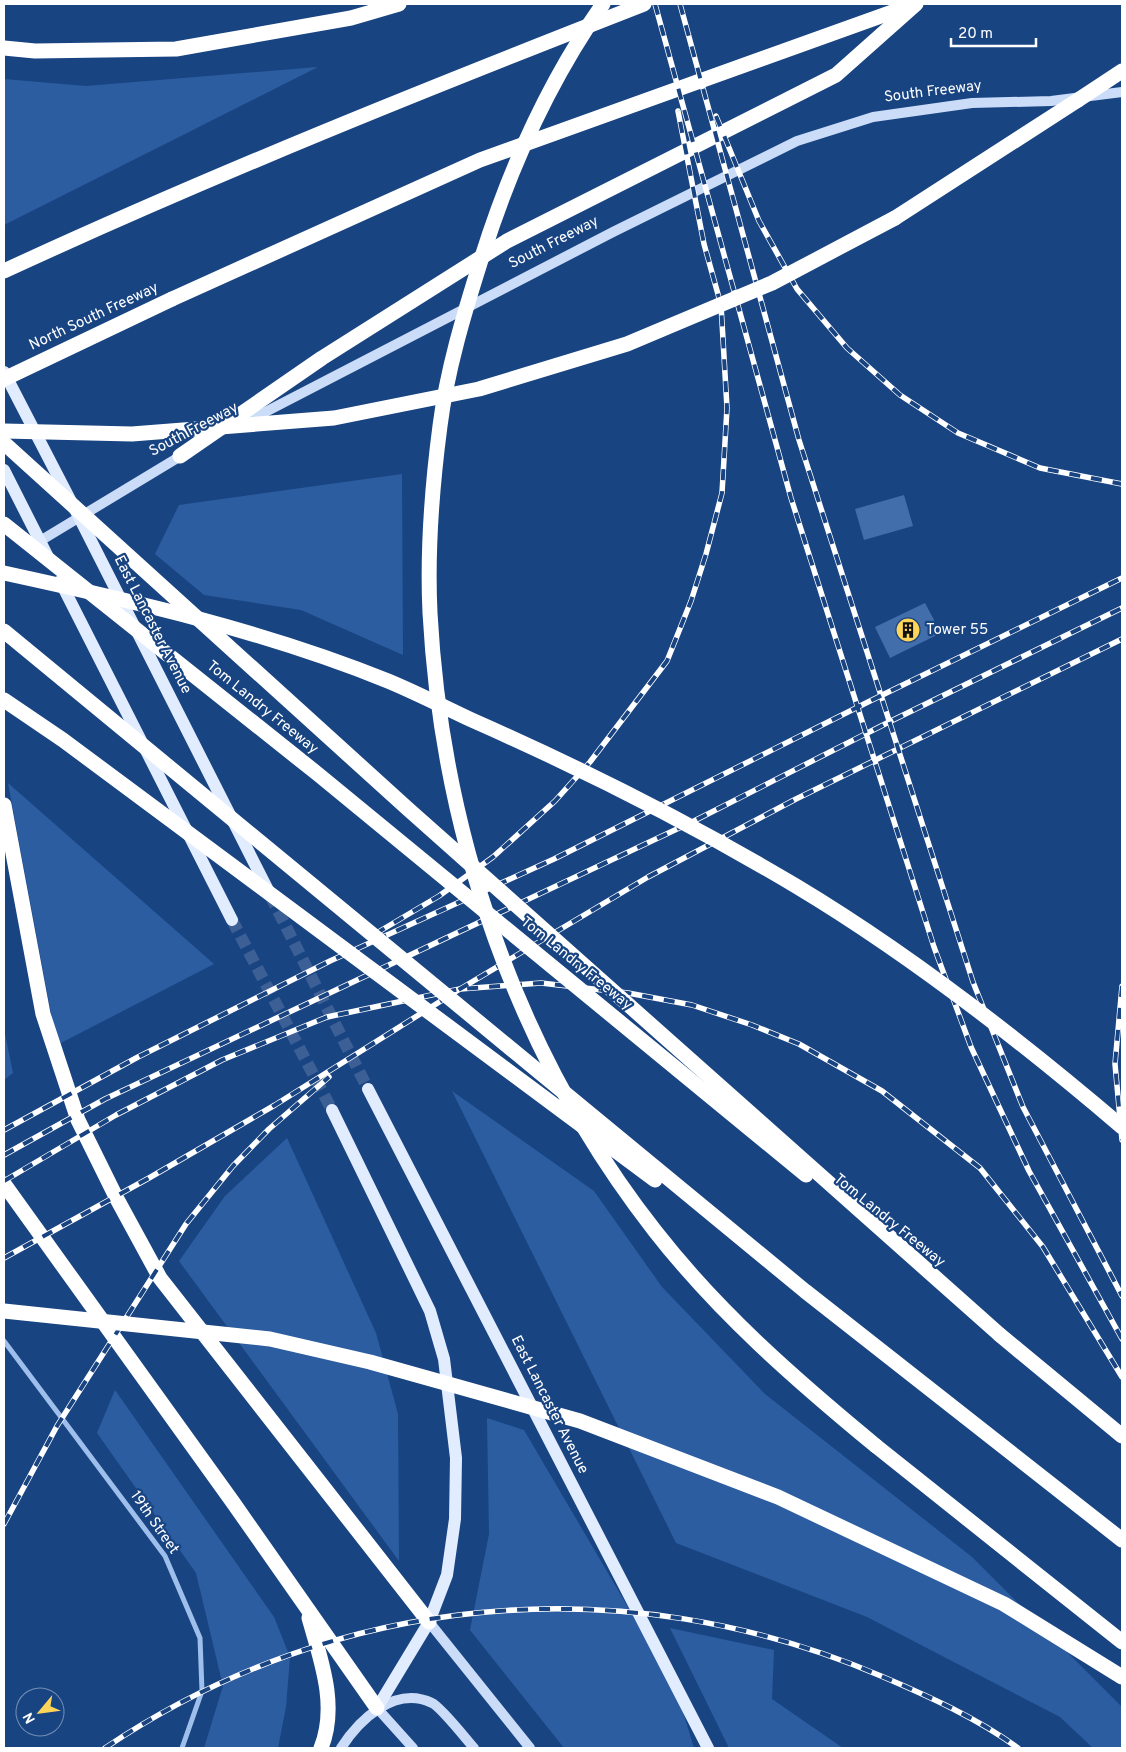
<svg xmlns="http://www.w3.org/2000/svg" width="1126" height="1752" font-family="Overpass,sans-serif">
<rect width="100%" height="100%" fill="#194482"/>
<g fill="#2c5da1">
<path d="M318 67 4 225V79L86 86Z"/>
<path d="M402 474 403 655 301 610 204 595 155 554 179 505Z"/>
<path d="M8 783 214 964 57 1045Z"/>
<path d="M4 1029 13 1073 4 1080Z"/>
<path d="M452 1091 594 1191 662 1287 765 1394 972 1557 1122 1707V1748H1093L1060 1717 867 1617 676 1543Z"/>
<path d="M287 1138 376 1333 398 1414 399 1561 179 1261 225 1196Z"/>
<path d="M115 1390 274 1617 290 1657 286 1707 278 1748H204L223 1686 196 1573 97 1433Z"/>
<path d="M487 1418 524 1430 676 1689 694 1748H564L470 1630 489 1534Z"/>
<path d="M670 1628 774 1650 772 1699 843 1748H729Z"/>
</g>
<g fill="#426eac">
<path d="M904 495 913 526 864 540 855 509Z"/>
<path d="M925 603 941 633 890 658 875 627Z"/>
</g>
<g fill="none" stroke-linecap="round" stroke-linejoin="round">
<g stroke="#3c6095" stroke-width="12" stroke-dasharray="12 6" stroke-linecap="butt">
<path d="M270 895 368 1089"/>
<path d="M232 920 332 1110"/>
</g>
<path stroke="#9ebeeb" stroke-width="5" d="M4 1341 165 1556 200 1638 202 1691 182 1748"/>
<g stroke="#cadcf8" stroke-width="10">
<path d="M246 422 613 232 797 141 873 117 972 103 1051 101 1122 92"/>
<path d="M40 541 184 454"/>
<path d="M429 1622 530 1748"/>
<path d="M377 1708 413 1748"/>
<path d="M341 1748C359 1720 395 1685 432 1703 441 1707 466 1739 474 1748"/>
</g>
<g stroke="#e2ecff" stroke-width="12">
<path d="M4 372 79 517 270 894"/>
<path d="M4 470 49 559"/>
<path d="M60 581 232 920"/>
<path d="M368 1089 708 1748"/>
<path d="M332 1110 430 1311 444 1359 456 1458 455 1519 447 1575 429 1622 377 1708"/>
</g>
<g stroke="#fff" stroke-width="15">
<path d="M4 48 35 51 176 49 351 18 399 4"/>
<path d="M895 218 1078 100"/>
<path d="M4 271C214 174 429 88 644 4"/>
<path d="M172 299 480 160 909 6"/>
<path d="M180 456 322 358 507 241 836 75 916 4"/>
<path d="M4 805 43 1014 78 1120 117 1199 160 1278 429 1622"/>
<path d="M4 1184 232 1501 377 1708"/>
<path d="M1000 1335 1122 1436"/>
<path d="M876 1446 1122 1642"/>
<path d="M309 1618C321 1660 338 1706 321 1748"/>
</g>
<defs>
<g id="rail">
<path d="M655 4 791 498 934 947 971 1047 1029 1171 1122 1339"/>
<path d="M680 4 799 440 973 982 1023 1107 1122 1296"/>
<path d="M716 116 759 221 797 289 847 348 900 395 958 433 1040 468 1122 484"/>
<path d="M375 934 439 896 493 857 555 801 590 762 667 661 691 601 706 554 722 493 727 408 721 305 704 244 678 111"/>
<path d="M1122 986 1115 1064 1122 1140"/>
<path d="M4 1130 138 1057 330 961 554 859 868 702 1122 578"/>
<path d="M4 1155 105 1099 694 821 889 722 1122 608"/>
<path d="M4 1181 116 1115 222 1060 327 1017 460 989 541 983 628 993 692 1005 752 1025 799 1044 882 1091 980 1168 1043 1247 1122 1377"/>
<path d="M4 1258 149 1178 275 1105 460 989 648 877 796 799 1122 639"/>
<path d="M4 1524 57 1426 186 1224 233 1166 269 1129 329 1077"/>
<path d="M105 1748C337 1592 624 1566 881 1676 928 1696 977 1718 1018 1748"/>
</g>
</defs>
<use href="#rail" stroke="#fff" stroke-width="5.5"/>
<use href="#rail" stroke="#194482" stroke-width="4" stroke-dasharray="11" stroke-linecap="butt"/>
<g stroke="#fff" stroke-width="15">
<path d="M603 4C549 81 509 170 481 260 464 314 447 370 440 426 432 487 427 551 430 613 442 834 517 1055 655 1231 719 1313 796 1380 876 1446"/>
<path d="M1078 100 1122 71"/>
<path d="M4 379 172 299"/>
<path d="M4 431 132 434 334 418 479 389 627 344 772 283 895 218"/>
<path d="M4 443 408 809 1000 1335"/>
<path d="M4 524 319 775 806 1175"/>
<path d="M4 573C133 601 265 631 388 681 417 693 446 708 474 721 585 770 692 824 796 886 911 955 1020 1040 1122 1127"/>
<path d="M4 631 805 1291 1122 1540"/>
<path d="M4 700 63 740 655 1180"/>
<path d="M4 1311 270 1339 370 1362 580 1421 778 1497 1004 1604 1122 1677"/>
</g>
</g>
<defs>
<symbol id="building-disc" viewBox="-11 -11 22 22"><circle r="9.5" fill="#fed459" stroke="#194482"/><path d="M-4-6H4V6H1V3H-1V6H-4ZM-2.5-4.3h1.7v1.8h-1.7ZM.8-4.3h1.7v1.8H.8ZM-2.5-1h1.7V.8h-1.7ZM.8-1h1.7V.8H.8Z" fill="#111"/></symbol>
</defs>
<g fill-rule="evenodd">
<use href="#building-disc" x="894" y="616" width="28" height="28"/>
</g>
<g text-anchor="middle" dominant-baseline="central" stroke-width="4.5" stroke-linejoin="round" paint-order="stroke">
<g font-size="15" fill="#fff" stroke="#194482">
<text transform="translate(933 92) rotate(-7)">South Freeway</text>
<text transform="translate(554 243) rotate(-27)">South Freeway</text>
<text transform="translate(94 317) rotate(-25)">North South Freeway</text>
<text transform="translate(194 430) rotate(-28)">South Freeway</text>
<text transform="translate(152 625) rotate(63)">East Lancaster Avenue</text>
<text transform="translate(262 708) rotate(39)">Tom Landry Freeway</text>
<text transform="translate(576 964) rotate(39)">Tom Landry Freeway</text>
<text transform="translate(889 1221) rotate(39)">Tom Landry Freeway</text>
<text transform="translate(549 1405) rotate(63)">East Lancaster Avenue</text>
<text transform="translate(154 1523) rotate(55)">19th Street</text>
</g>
<g font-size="15" fill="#fff" stroke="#194482" text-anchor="start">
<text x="926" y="630">Tower 55</text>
</g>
</g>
<rect width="1126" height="1752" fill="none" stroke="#ffffff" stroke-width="10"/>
<g transform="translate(40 1712) rotate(241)"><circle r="24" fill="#194482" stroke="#758fb4"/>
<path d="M0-4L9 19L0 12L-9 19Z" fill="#fed459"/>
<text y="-8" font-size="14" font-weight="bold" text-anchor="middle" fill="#ffffff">N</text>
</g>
<path d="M951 38v8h85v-8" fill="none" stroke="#ffffff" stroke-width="2.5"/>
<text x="958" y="38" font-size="15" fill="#ffffff" stroke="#194482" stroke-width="4" paint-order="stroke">20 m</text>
</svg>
